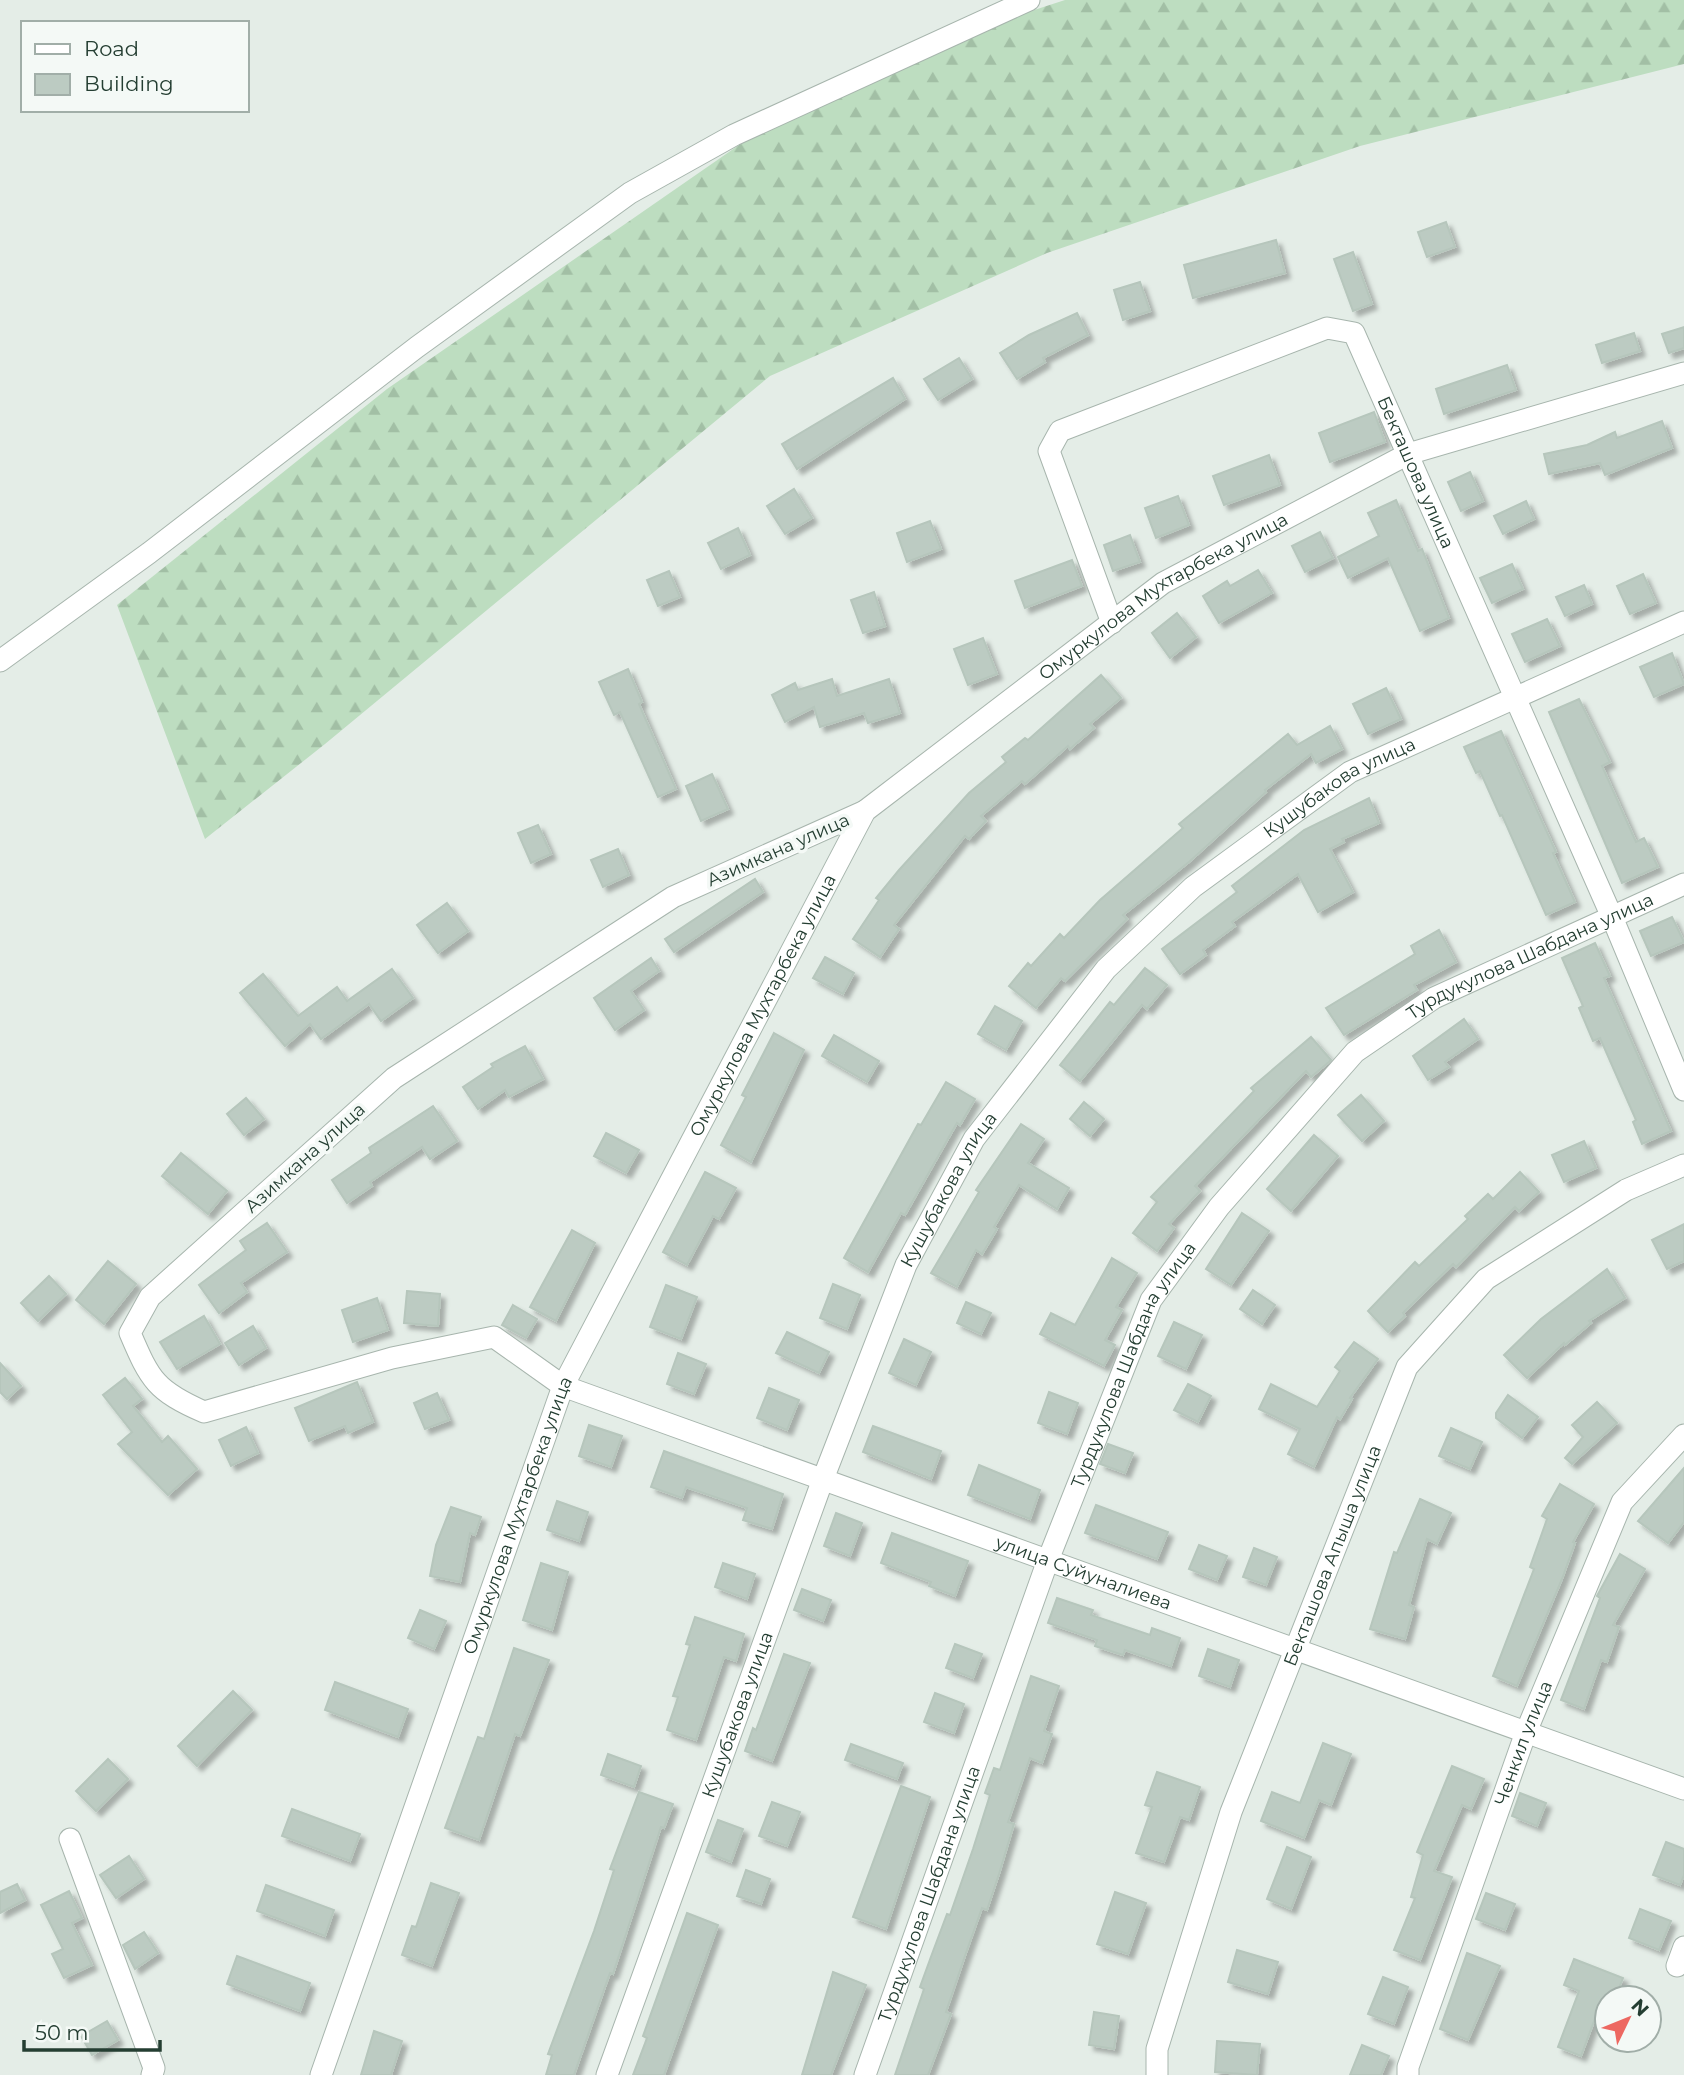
<svg xmlns="http://www.w3.org/2000/svg" width="1684" height="2075" font-family="Montserrat,sans-serif">
<defs>
<pattern id="forest-firs" width="22" height="20" patternUnits="userSpaceOnUse" patternTransform="scale(1.75)"><rect width="22" height="20" fill="#bdddc0"/><path d="M5 1l3.5 6h-7zM16 11l3.5 6h-7z" fill="#a2bfa5"/></pattern>
<filter id="shadow"><feDropShadow dx="5" dy="5" stdDeviation="2" flood-color="#0004"/></filter>
</defs>
<rect width="100%" height="100%" fill="#e4ede7"/>
<path fill="url(#forest-firs)" d="M1065 0H1684V64L1360 146 1047 253 770 376 325 744 205 839 117 605 387 389 752 136 1028 12Z"/>
<g fill="#bccbc2" stroke="#b6c6bc" stroke-width="2" filter="url(#shadow)">
<path d="M1446 222 1455 247 1427 257 1418 232Z"/>
<path d="M1276 240 1285 273 1193 298 1184 265Z"/>
<path d="M1353 252 1372 304 1353 311 1334 259Z"/>
<path d="M1140 282 1150 311 1123 320 1114 290Z"/>
<path d="M1077 313 1088 335 1043 358 1045 362 1017 379 1000 353 1029 335Z"/>
<path d="M1684 327V348L1669 353 1662 334Z"/>
<path d="M1634 333 1640 351 1602 363 1596 345Z"/>
<path d="M959 358 972 379 938 400 924 379Z"/>
<path d="M1507 365 1516 390 1444 414 1436 389Z"/>
<path d="M893 378 905 399 797 469 782 444Z"/>
<path d="M1374 412 1385 442 1330 462 1319 433Z"/>
<path d="M1662 421 1672 448 1605 475 1600 463 1549 474 1544 454 1587 445 1615 432 1617 438Z"/>
<path d="M1269 455 1280 485 1224 505 1213 476Z"/>
<path d="M1470 472 1483 501 1461 511 1448 482Z"/>
<path d="M794 489 812 518 785 534 767 506Z"/>
<path d="M1178 496 1189 525 1156 538 1145 508Z"/>
<path d="M1396 500 1418 551 1422 549 1449 618 1420 631 1388 558 1348 578 1338 557 1379 536 1368 513Z"/>
<path d="M1526 501 1534 519 1503 534 1494 516Z"/>
<path d="M930 521 941 549 907 562 897 533Z"/>
<path d="M738 528 750 555 721 569 708 543Z"/>
<path d="M1320 532 1333 558 1305 572 1292 546Z"/>
<path d="M1130 535 1140 562 1113 571 1104 545Z"/>
<path d="M1072 560 1082 586 1025 608 1015 581Z"/>
<path d="M1512 564 1523 589 1492 603 1480 578Z"/>
<path d="M1258 570 1272 593 1219 623 1203 596 1227 581 1230 586Z"/>
<path d="M669 571 680 597 658 606 647 580Z"/>
<path d="M1643 574 1656 603 1630 614 1617 586Z"/>
<path d="M1584 585 1592 604 1565 616 1556 597Z"/>
<path d="M874 592 885 626 863 633 851 600Z"/>
<path d="M1177 613 1196 637 1170 658 1152 633Z"/>
<path d="M1547 619 1560 646 1525 662 1512 634Z"/>
<path d="M983 638 997 674 968 685 954 649Z"/>
<path d="M1672 653 1684 684 1654 697 1640 667Z"/>
<path d="M628 669 642 702 639 704 676 789 658 797 620 712 614 715 599 682Z"/>
<path d="M1101 675 1121 698 1090 724 1094 728 1070 749 1068 746 1025 784 1022 781 981 816 986 821 969 839 965 836 894 925 899 929 880 957 853 939 879 900 876 898 899 870 969 793 1006 762 1002 757 1025 738 1028 740Z"/>
<path d="M832 679 837 696 889 679 900 713 868 723 864 713 820 727 814 707 785 722 772 695 795 683 798 690Z"/>
<path d="M1386 688 1401 719 1368 734 1353 704Z"/>
<path d="M1579 699 1610 762 1602 766 1636 842 1644 838 1658 867 1622 883 1549 712Z"/>
<path d="M1330 726 1342 749 1316 763 1311 754 1265 790 1266 792 1189 862 1123 915 1127 919 1065 981 1061 978 1036 1008 1009 986 1028 963 1031 966 1060 934 1064 938 1100 900 1183 828 1179 824 1266 752 1288 734 1297 745Z"/>
<path d="M1501 731 1556 852 1553 853 1575 902 1546 915 1502 815 1500 816 1480 771 1476 773 1464 747Z"/>
<path d="M712 774 728 809 701 821 686 786Z"/>
<path d="M1369 798 1379 823 1342 839 1344 842 1330 849 1353 892 1318 912 1298 874 1232 922 1235 926 1203 950 1206 955 1180 974 1162 949 1237 892 1232 886 1304 830Z"/>
<path d="M538 825 551 854 531 863 518 833Z"/>
<path d="M618 849 629 875 603 887 591 860Z"/>
<path d="M755 879 763 892 674 952 665 939Z"/>
<path d="M447 903 468 931 438 953 417 925Z"/>
<path d="M1672 917 1684 942 1651 956 1640 931Z"/>
<path d="M1439 930 1456 962 1414 985 1417 990 1344 1035 1326 1008 1415 954 1411 946Z"/>
<path d="M1595 943 1610 976 1604 978 1671 1131 1642 1144 1633 1122 1636 1120 1600 1038 1593 1041 1579 1008 1583 1006 1562 958Z"/>
<path d="M825 957 854 973 843 994 813 978Z"/>
<path d="M651 958 659 971 631 991 644 1010 615 1030 594 998Z"/>
<path d="M1145 968 1167 985 1147 1009 1142 1005 1080 1081 1060 1065 1110 1002 1114 1005Z"/>
<path d="M392 969 413 998 381 1021 369 1004 321 1039 310 1024 285 1046 240 993 263 974 298 1016 337 987 347 1001Z"/>
<path d="M995 1006 1022 1021 1006 1050 978 1034Z"/>
<path d="M1464 1019 1478 1039 1445 1062 1449 1067 1428 1080 1413 1056Z"/>
<path d="M774 1033 804 1050 751 1162 721 1145 746 1097 742 1095Z"/>
<path d="M834 1035 879 1061 867 1082 822 1056Z"/>
<path d="M1311 1037 1331 1060 1329 1062 1311 1077 1306 1071 1195 1186 1200 1191 1169 1224 1174 1228 1157 1251 1133 1233 1157 1202 1151 1197 1254 1091 1251 1088Z"/>
<path d="M525 1046 543 1079 509 1097 505 1090 478 1109 463 1087 493 1067 491 1064Z"/>
<path d="M946 1082 975 1099 960 1125 957 1123 905 1215 901 1213 868 1272 844 1258 918 1124 921 1125Z"/>
<path d="M1361 1095 1384 1121 1362 1141 1338 1115Z"/>
<path d="M246 1098 264 1119 244 1135 227 1114Z"/>
<path d="M1084 1102 1104 1119 1090 1136 1070 1119Z"/>
<path d="M433 1106 457 1141 430 1159 422 1147 370 1182 372 1186 347 1203 332 1180 371 1153 369 1148Z"/>
<path d="M1021 1124 1044 1139 1028 1163 1069 1188 1057 1209 1019 1185 994 1227 997 1229 982 1254 976 1250 957 1287 931 1273 979 1192 976 1190Z"/>
<path d="M606 1133 639 1150 626 1173 594 1156Z"/>
<path d="M1314 1135 1338 1156 1291 1211 1267 1189Z"/>
<path d="M1584 1141 1596 1168 1564 1182 1552 1155Z"/>
<path d="M181 1153 227 1191 208 1214 162 1176Z"/>
<path d="M705 1172 736 1188 719 1219 713 1216 687 1265 663 1252Z"/>
<path d="M1520 1172 1539 1192 1519 1211 1515 1207 1456 1267 1453 1264 1403 1313 1405 1316 1388 1332 1368 1311 1415 1262 1419 1266 1468 1219 1465 1216 1488 1194 1493 1199Z"/>
<path d="M1242 1213 1269 1231 1231 1285 1206 1269Z"/>
<path d="M267 1223 287 1252 241 1283 247 1292 219 1313 199 1285 246 1250 240 1241Z"/>
<path d="M1684 1224V1261L1667 1269 1652 1240Z"/>
<path d="M572 1230 595 1243 556 1321 530 1307Z"/>
<path d="M1112 1258 1137 1273 1116 1307 1122 1310 1105 1340 1115 1345 1104 1366 1040 1334 1051 1313 1075 1325Z"/>
<path d="M108 1261 136 1284 104 1324 76 1300Z"/>
<path d="M1607 1269 1625 1298 1589 1321 1591 1323 1565 1345 1564 1343 1527 1378 1504 1355 1541 1319Z"/>
<path d="M49 1276 66 1294 38 1321 21 1303Z"/>
<path d="M833 1284 860 1295 847 1329 820 1318Z"/>
<path d="M666 1285 697 1297 681 1339 650 1327Z"/>
<path d="M1253 1290 1275 1305 1262 1324 1240 1309Z"/>
<path d="M407 1291 440 1294 438 1326 404 1323Z"/>
<path d="M377 1298 388 1330 353 1342 342 1310Z"/>
<path d="M966 1302 991 1313 981 1334 957 1323Z"/>
<path d="M513 1305 537 1319 526 1338 502 1325Z"/>
<path d="M204 1316 220 1344 177 1369 160 1342Z"/>
<path d="M1174 1322 1202 1335 1186 1369 1158 1356Z"/>
<path d="M253 1326 266 1348 239 1365 225 1343Z"/>
<path d="M787 1332 829 1352 819 1373 776 1353Z"/>
<path d="M904 1339 931 1352 916 1385 889 1373Z"/>
<path d="M1354 1342 1378 1359 1350 1398 1352 1399 1340 1419 1337 1417 1314 1467 1288 1454 1300 1429 1259 1409 1271 1384 1317 1407 1340 1371 1335 1367Z"/>
<path d="M678 1353 706 1364 694 1394 667 1384Z"/>
<path d="M0 1363 21 1386 7 1399 0 1392Z"/>
<path d="M125 1378 142 1399 133 1406 162 1442 168 1436 197 1469 168 1495 118 1444 132 1432 103 1395Z"/>
<path d="M357 1382 373 1422 348 1433 345 1426 309 1441 295 1408Z"/>
<path d="M1188 1384 1211 1396 1198 1422 1174 1410Z"/>
<path d="M769 1388 799 1400 787 1430 757 1418Z"/>
<path d="M1049 1392 1078 1403 1067 1434 1038 1423Z"/>
<path d="M437 1393 449 1420 425 1429 414 1403Z"/>
<path d="M1508 1395 1538 1417 1522 1438 1496 1418V1413Z"/>
<path d="M1597 1402 1617 1423 1572 1464 1565 1458 1583 1437 1572 1425Z"/>
<path d="M589 1425 622 1436 611 1467 579 1456Z"/>
<path d="M873 1426 941 1451 931 1479 863 1452Z"/>
<path d="M246 1427 258 1453 231 1466 219 1440Z"/>
<path d="M1451 1428 1482 1442 1470 1469 1439 1456Z"/>
<path d="M1108 1444 1133 1453 1125 1473 1100 1464Z"/>
<path d="M664 1451 783 1494 772 1529 743 1520 747 1508 686 1487 682 1498 651 1487Z"/>
<path d="M979 1465 1040 1490 1030 1519 968 1495Z"/>
<path d="M1684 1468V1522L1668 1543 1638 1521Z"/>
<path d="M1560 1484 1594 1504 1573 1542 1575 1543 1562 1579 1517 1686 1493 1676 1534 1569 1530 1567 1547 1519 1542 1516Z"/>
<path d="M1420 1499 1451 1513 1437 1544 1427 1539 1409 1605 1414 1607 1405 1639 1370 1629 1394 1552 1397 1553Z"/>
<path d="M557 1501 588 1512 579 1541 547 1530Z"/>
<path d="M1096 1505 1168 1532 1157 1559 1085 1533Z"/>
<path d="M451 1507 481 1517 475 1535 470 1533 460 1582 430 1576 436 1545Z"/>
<path d="M836 1513 862 1523 850 1556 824 1546Z"/>
<path d="M892 1533 968 1561 955 1596 929 1586 931 1582 881 1563Z"/>
<path d="M1199 1545 1227 1556 1217 1580 1189 1569Z"/>
<path d="M1254 1548 1277 1557 1266 1585 1243 1577Z"/>
<path d="M1620 1554 1645 1569 1613 1625 1619 1627 1607 1662 1601 1660 1584 1709 1561 1700 1600 1598 1597 1596Z"/>
<path d="M541 1563 568 1572 552 1630 523 1620Z"/>
<path d="M723 1563 755 1574 747 1599 715 1587Z"/>
<path d="M802 1589 831 1600 823 1621 794 1610Z"/>
<path d="M1057 1598 1093 1610 1091 1615 1150 1635 1152 1628 1180 1638 1171 1666 1125 1650 1123 1655 1095 1646 1097 1640 1048 1623Z"/>
<path d="M420 1610 446 1621 434 1649 408 1638Z"/>
<path d="M695 1617 744 1634 736 1661 724 1657 696 1740 667 1730 678 1697 673 1696 690 1645 686 1644Z"/>
<path d="M955 1644 982 1654 973 1678 946 1668Z"/>
<path d="M514 1648 549 1660 520 1736 515 1734 479 1840 445 1828 478 1737 484 1739Z"/>
<path d="M1208 1649 1239 1660 1230 1687 1199 1676Z"/>
<path d="M784 1654 810 1663 772 1761 745 1751 753 1728 756 1730Z"/>
<path d="M1031 1676 1059 1686 1044 1731 1052 1734 1042 1763 1030 1758 1008 1822 1014 1824 999 1874 987 1910 982 1908 966 1953 946 2012 951 2014 928 2075H895L924 1989 920 1987 932 1954 947 1914 950 1915 973 1849 990 1795 985 1793 994 1768 1000 1770Z"/>
<path d="M335 1682 408 1709 398 1737 325 1710Z"/>
<path d="M233 1691 252 1710 197 1766 178 1746Z"/>
<path d="M935 1693 964 1704 954 1733 924 1722Z"/>
<path d="M1323 1743 1351 1754 1331 1805 1319 1800 1304 1838 1261 1821 1272 1792 1300 1803Z"/>
<path d="M851 1744 903 1763 897 1779 845 1760Z"/>
<path d="M608 1754 641 1766 634 1787 601 1775Z"/>
<path d="M108 1759 128 1779 96 1811 76 1791Z"/>
<path d="M1452 1766 1484 1779 1471 1809 1462 1805 1434 1871 1452 1877 1420 1960 1394 1950 1415 1898 1411 1897 1423 1855 1417 1852Z"/>
<path d="M1157 1772 1200 1787 1189 1820 1180 1817 1164 1862 1136 1853 1152 1807 1145 1805Z"/>
<path d="M901 1786 930 1797 886 1929 853 1917Z"/>
<path d="M639 1792 673 1804 664 1828 661 1827 613 1974 610 1973 574 2075H546L552 2055 548 2054 594 1931 614 1870 610 1869Z"/>
<path d="M1520 1793 1546 1803 1537 1826 1512 1816Z"/>
<path d="M772 1802 800 1812 787 1846 759 1836Z"/>
<path d="M292 1809 360 1834 350 1861 282 1836Z"/>
<path d="M718 1820 743 1829 731 1862 706 1852Z"/>
<path d="M1666 1842 1684 1849V1875L1680 1885 1653 1875Z"/>
<path d="M1287 1847 1311 1857 1291 1909 1267 1899Z"/>
<path d="M129 1856 144 1879 116 1898 100 1875Z"/>
<path d="M746 1870 770 1879 761 1904 737 1896Z"/>
<path d="M431 1883 459 1893 432 1966 402 1955 412 1926 416 1927Z"/>
<path d="M17 1884 25 1900 0 1913V1892Z"/>
<path d="M266 1885 334 1910 325 1936 257 1911Z"/>
<path d="M69 1891 82 1918 72 1923 92 1965 64 1978 52 1954 63 1949 41 1905Z"/>
<path d="M1115 1892 1146 1903 1128 1954 1097 1944Z"/>
<path d="M1486 1893 1515 1904 1505 1930 1476 1919Z"/>
<path d="M1640 1909 1671 1921 1659 1950 1629 1938Z"/>
<path d="M687 1913 718 1925 664 2075H633L647 2038 643 2036Z"/>
<path d="M144 1932 158 1953 135 1969 123 1945Z"/>
<path d="M1237 1950 1278 1962 1268 1994 1228 1982Z"/>
<path d="M1467 1953 1500 1966 1468 2040 1440 2029Z"/>
<path d="M237 1956 310 1983 300 2011 227 1984Z"/>
<path d="M1574 1959 1623 1978 1615 1998 1602 2000 1581 2056 1558 2047 1579 1991 1564 1985Z"/>
<path d="M833 1972 866 1985 831 2075H802Z"/>
<path d="M1383 1977 1408 1987 1394 2024 1368 2014Z"/>
<path d="M1094 2012 1119 2016 1114 2049 1089 2045Z"/>
<path d="M107 2021 118 2040 92 2055 81 2036Z"/>
<path d="M374 2031 402 2041 391 2075H361Z"/>
<path d="M1217 2041 1260 2044 1257 2075 1215 2072Z"/>
<path d="M1362 2045 1389 2056 1381 2075H1350Z"/>
</g>
<g fill="none" stroke-linecap="round" stroke-linejoin="round">
<defs>
<g id="minor">
<path id="s1" d="M1112 623 1049 451 1060 431 1327 328 1354 333 1612 917 1684 1090"/>
<path d="M0 661 149 553 417 347 630 193 734 135 1029 0"/>
<path id="s2" d="M865 811 673 897 394 1078 150 1297 130 1333C150 1380 156 1391 204 1412L392 1358 494 1337 563 1386 1684 1789"/>
<path d="M70 1839 154 2068 152 2075"/>
<path d="M1677 1966 1684 1947"/>
<path id="s3" d="M321 2075 563 1386 865 811 1163 583 1408 454 1684 373"/>
<path id="s4" d="M607 2075 823 1479 906 1265 974 1139 1106 969 1193 887 1350 772 1684 622"/>
<path id="s5" d="M865 2075 1048 1560 1151 1300 1219 1207 1355 1052 1434 998 1684 884"/>
<path id="s6" d="M1157 2075V2049L1231 1812 1407 1367 1486 1279 1626 1190 1684 1165"/>
<path id="s7" d="M1408 2075V2067L1526 1732 1622 1502 1684 1435"/>
</g>
</defs>
<use href="#minor" stroke="#a7b5ad" stroke-width="23"/>
<use href="#minor" stroke="#fff" stroke-width="21"/>
</g>
<g text-anchor="middle" dominant-baseline="central" stroke-width="7" stroke-linejoin="round" paint-order="stroke">
<g font-size="18" fill="#243e32" stroke="#f4f9f6">
<text stroke="none"><textPath href="#s1" startOffset="672">Бекташова улица</textPath></text>
<text stroke="none"><textPath href="#s3" startOffset="1748">Омуркулова Мухтарбека улица</textPath></text>
<text stroke="none"><textPath href="#s4" startOffset="1519">Кушубакова улица</textPath></text>
<text transform="translate(778 850) rotate(-24)">Азимкана улица</text>
<text stroke="none"><textPath href="#s5" startOffset="1348">Турдукулова Шабдана улица</textPath></text>
<text stroke="none"><textPath href="#s3" startOffset="1160">Омуркулова Мухтарбека улица</textPath></text>
<text transform="translate(305 1158) rotate(-42)">Азимкана улица</text>
<text stroke="none"><textPath href="#s4" startOffset="950">Кушубакова улица</textPath></text>
<text stroke="none"><textPath href="#s5" startOffset="760">Турдукулова Шабдана улица</textPath></text>
<text stroke="none"><textPath href="#s3" startOffset="593">Омуркулова Мухтарбека улица</textPath></text>
<text stroke="none"><textPath href="#s6" startOffset="550">Бекташова Апыша улица</textPath></text>
<text stroke="none"><textPath href="#s2" startOffset="1962">улица Суйуналиева</textPath></text>
<text stroke="none"><textPath href="#s4" startOffset="383">Кушубакова улица</textPath></text>
<text stroke="none"><textPath href="#s7" startOffset="352">Ченкил улица</textPath></text>
<text stroke="none"><textPath href="#s5" startOffset="192">Турдукулова Шабдана улица</textPath></text>
</g>
</g>
<rect x="21" y="21" width="228" height="91" fill="#f4f9f6" stroke="#a1aea8" stroke-width="2"/>
<rect x="35" y="44" width="35" height="10" fill="#ffffff" stroke="#a1aea8" stroke-width="2"/>
<text x="84" y="56" font-size="21" fill="#243e32">Road</text>
<rect x="35" y="74" width="35" height="21" fill="#bccbc2" stroke="#a1aea8" stroke-width="2"/>
<text x="84" y="91" font-size="21" fill="#243e32">Building</text>
<g transform="translate(1628 2019) rotate(47)"><circle r="33" fill="#f4f9f6" stroke="#a1aea8" stroke-width="2"/>
<path d="M0-5L12 26L0 18L-12 26Z" fill="#ed6861"/>
<text y="-10" font-size="19" font-weight="bold" text-anchor="middle" fill="#243e32">N</text>
</g>
<path d="M24 2040v10h136v-10" fill="none" stroke="#243e32" stroke-width="3.5"/>
<text x="35" y="2040" font-size="21" fill="#243e32" stroke="#f4f9f6" stroke-width="5" paint-order="stroke">50 m</text>
</svg>
